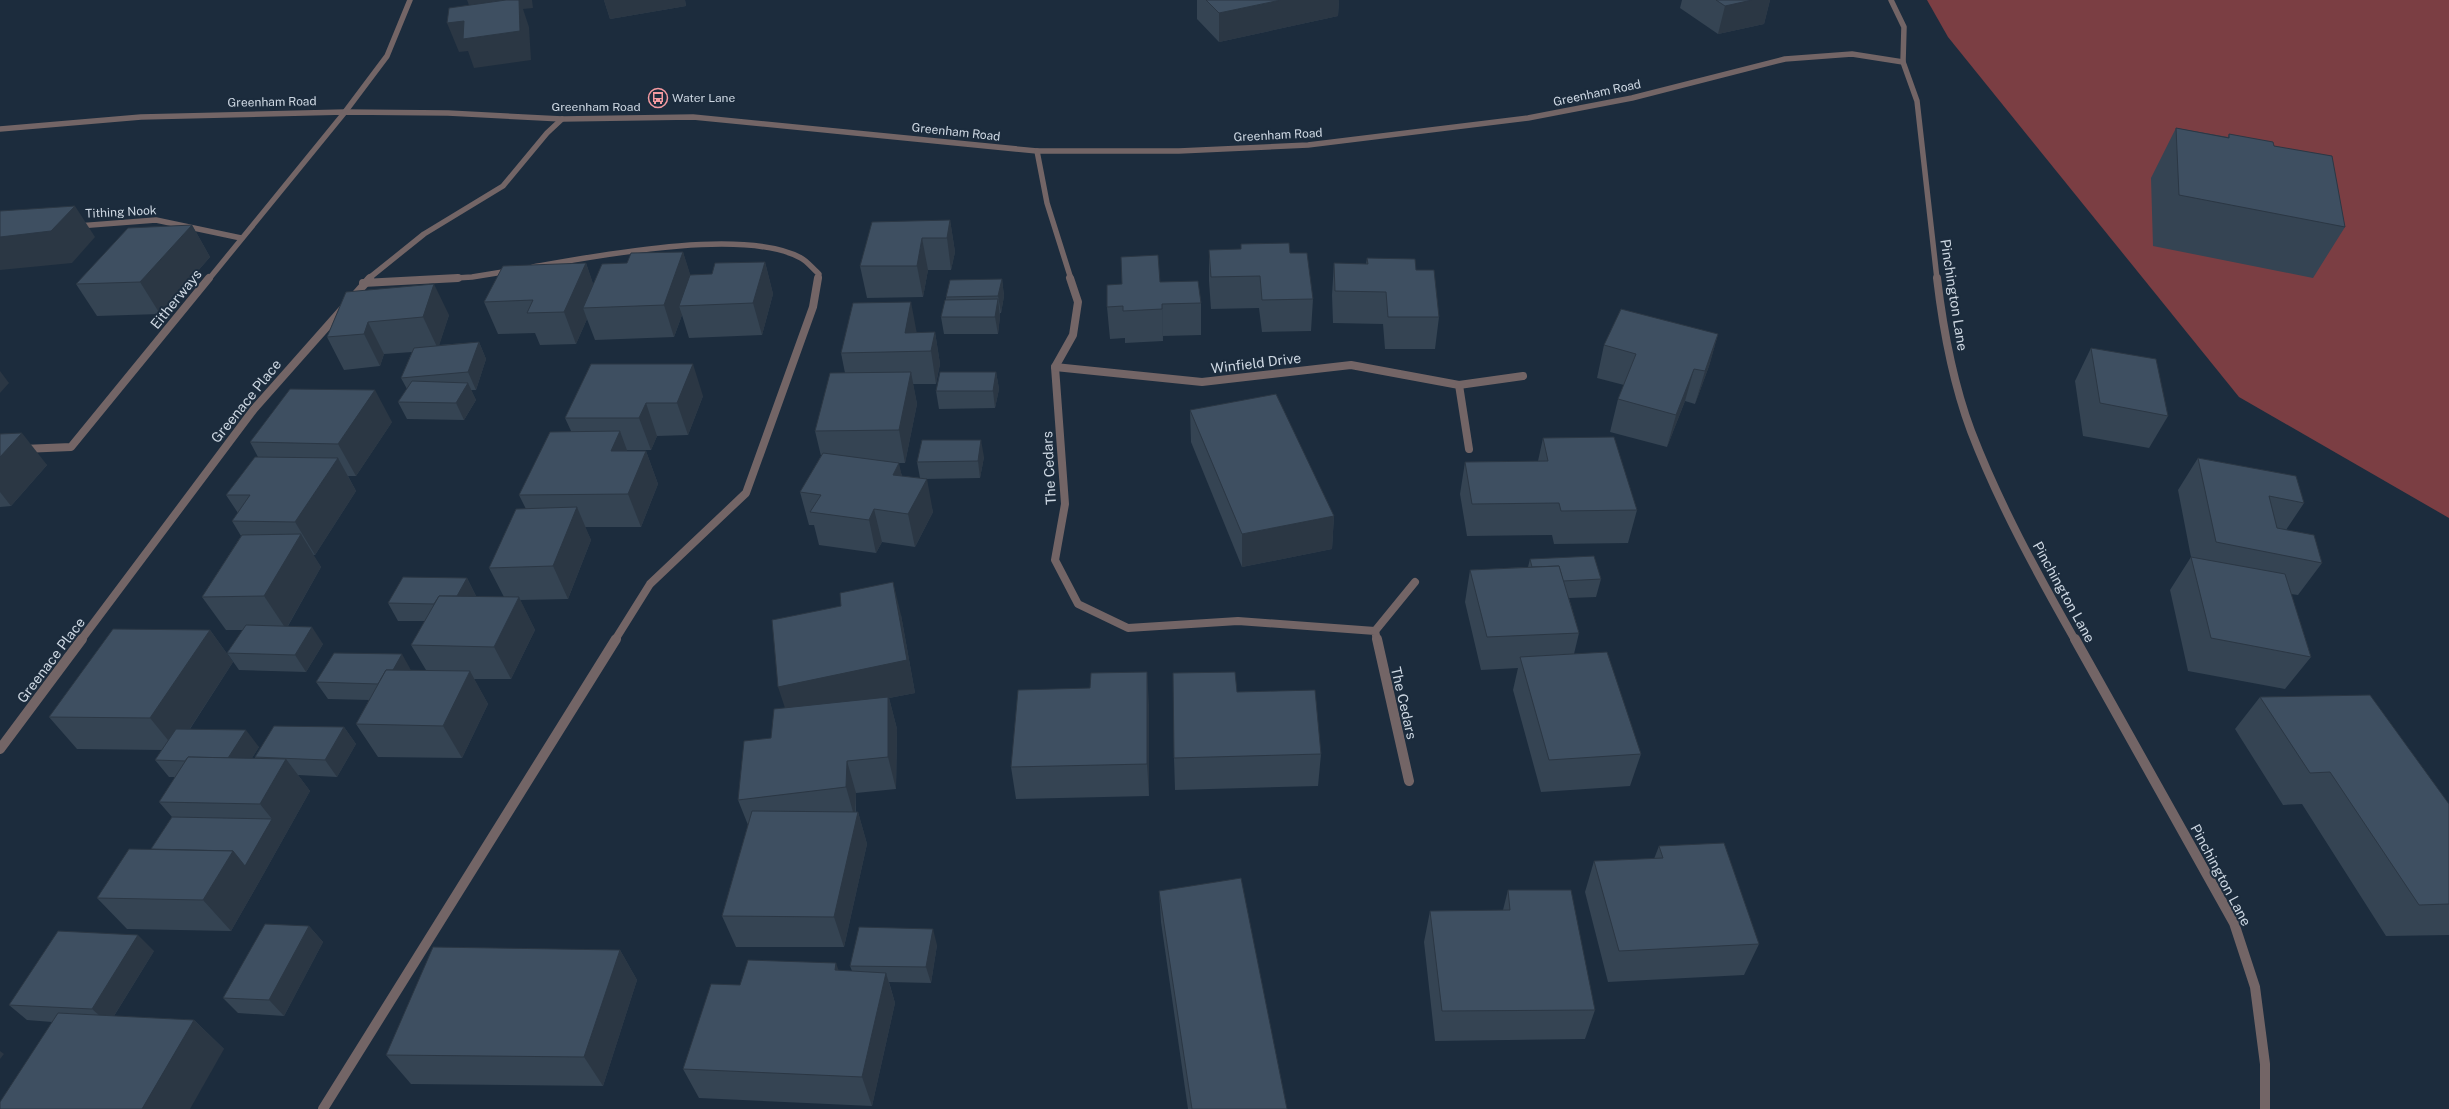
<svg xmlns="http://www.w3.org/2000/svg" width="2449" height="1109" font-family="'Public Sans',sans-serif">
<rect width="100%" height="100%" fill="#1c2c3d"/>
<path fill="#7b3e43" d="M1927 0H2449V518L2239 397 1948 37Z"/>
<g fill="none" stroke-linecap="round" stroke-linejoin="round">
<g stroke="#736566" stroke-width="5.5">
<path d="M0 129 141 117 345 112 448 113 562 119 693 117 1037 151H1179L1308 145 1528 118 1632 98 1785 59 1852 54 1903 62"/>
<path d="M1037 151 1047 203 1071 279"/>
<path d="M78 226 156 220 241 238"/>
<path d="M533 267C596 256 744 227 801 258 807 261 813 269 819 274L818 279"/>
<path d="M209 279 345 112 387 56 410 0"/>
<path d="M368 279 424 234 503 186 547 133 562 119"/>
<path d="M440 279 472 277 509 271"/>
</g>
<g stroke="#736566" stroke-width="8">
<path d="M1070 278 1078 302 1073 335 1055 367 1065 504 1055 560 1078 604 1128 628 1238 621 1375 631 1377 640"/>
<path d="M363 283 458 278"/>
<path d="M1055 367 1202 382 1351 365 1459 385 1469 449"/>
<path d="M1459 385 1523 376"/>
<path d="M23 449 71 447 209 278"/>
<path d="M1375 631 1415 582"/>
<path d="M81 640 254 409 370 278"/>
<path d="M615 640 650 584 746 493 813 307 818 278"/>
</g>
<g stroke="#736566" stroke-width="10">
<path d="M1377 639 1409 781"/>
<path d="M0 749 82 639"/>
<path d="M323 1109 616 639"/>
</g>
<path stroke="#736566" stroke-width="5.5" d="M1891 0 1904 27 1903 62 1917 101 1937 279"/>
<path stroke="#736566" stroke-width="8" d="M1937 278C1943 329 1953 383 1971 431 1999 504 2037 573 2075 640"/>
<path stroke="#736566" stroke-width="10" d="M2075 639 2234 923 2255 987 2265 1064V1109"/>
</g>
<g fill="#354453">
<path d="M604 0H685L686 6 610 19Z"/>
<path d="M1197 0H1339L1338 16 1219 42 1197 19Z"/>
<path d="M1682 0H1770L1764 24 1718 34 1680 8Z"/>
<path d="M2176 128 2228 137 2229 134 2274 146 2345 227 2313 278 2153 246 2151 178Z"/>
<path d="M950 220 955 252 951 270H928L923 297 867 298 860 266Z"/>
<path d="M192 225 210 257 160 314 97 316 76 284Z"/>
<path d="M1209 250 1290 253 1313 299 1311 331 1262 332 1259 308 1211 309 1209 281Z"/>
<path d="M683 252 690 275 712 274 765 262 773 294 762 335 689 338 682 315 674 337 595 340 587 319 576 344 540 345 535 333 498 334 484 302 586 263 593 284 627 263Z"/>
<path d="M1367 258 1416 270 1439 317 1435 349H1385L1383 324 1333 323 1332 295 1334 263 1366 264Z"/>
<path d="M1002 279 1004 296 1001 313H1000V316L998 334H944L941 317 946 300V297Z"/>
<path d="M1160 282 1201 303V335L1163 336V341L1125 343V338L1110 339 1107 307Z"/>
<path d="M346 292 449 315 439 345 479 342 486 359 476 390H471L476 400 464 420 407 419 398 402 407 389 401 378 412 352 384 354 380 366 344 370 327 337Z"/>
<path d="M935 332 940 364 936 384H913L917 404 905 463H898L902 476 920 478 917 462 984 457 980 478 924 479 933 512 915 547 882 542 876 553 819 545 814 525H809L800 492 821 456 815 431 845 373 841 353 917 333Z"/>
<path d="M1718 334 1709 366 1695 404 1685 401 1667 447 1610 432 1618 399 1624 385 1597 378 1604 345Z"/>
<path d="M2091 348 2168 416 2149 448 2083 436 2075 381Z"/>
<path d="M591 364 703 396 688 435 657 436 651 450H627V451H646L658 484 641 527H585L591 540 568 599 520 600 535 630 511 679H474L488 704 462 758 378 757 356 724 369 700 328 699 316 682 411 670H426L411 645 425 621H398L388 603 467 578 476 596V597H504L489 568 526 509 519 495 571 431 565 418Z"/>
<path d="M996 372 999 389 995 408 939 409 936 391Z"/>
<path d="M1190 410 1334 516 1332 549 1242 567 1191 442Z"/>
<path d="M392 422 356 476H348L356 491 315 555H313L321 567 288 626 323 644 306 672 239 670 227 653 243 630H226L202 597 241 536 232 521 238 513 226 495 258 457 250 442Z"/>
<path d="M0 434 47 465 11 506 0 507Z"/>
<path d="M1543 438 1637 510 1628 543 1554 544 1552 535 1467 536 1460 494 1465 462 1538 461Z"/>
<path d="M2198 458 2304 503 2286 530 2322 563 2298 595 2291 594 2311 657 2285 689 2188 671 2170 590 2191 557 2178 490Z"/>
<path d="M1530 559 1601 579 1596 597 1569 598 1579 633 1574 654 1641 754 1630 786 1541 792 1513 690 1518 668 1481 670 1465 602 1470 570 1528 567Z"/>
<path d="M901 615 915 693 889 698 897 729 896 789 856 793V812H858L867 844 844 947H736L722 916 748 825 738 800 771 738 785 708Z"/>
<path d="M210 630 233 662 190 729 259 747 252 758H255V757L344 727 356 744 337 777 298 775 310 791 259 882 231 931 127 929 97 898 151 849 172 817 159 802 175 777H169L155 760 162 750 77 749 49 717Z"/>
<path d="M1237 692 1321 754 1318 786 1175 790 1174 758Z"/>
<path d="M2260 697 2449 804V935L2386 936 2302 804 2283 805 2235 729Z"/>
<path d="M1149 704V796L1016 799 1011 767Z"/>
<path d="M1659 846 1759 944 1744 975 1608 982 1585 892 1594 861 1654 859Z"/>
<path d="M1508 890 1595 1010 1585 1039 1435 1041 1424 942 1430 911 1503 910Z"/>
<path d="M1159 891 1287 1109H1188L1161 922Z"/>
<path d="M309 926 323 942 284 1016 238 1013 223 998Z"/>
<path d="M937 945 931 983 889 982 895 1003 872 1106 699 1098 683 1069 740 985 838 971H852L850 966Z"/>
<path d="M620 950 637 980 603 1086 411 1084 386 1055Z"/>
<path d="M154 951 114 1016 194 1020 224 1049 52 1022 27 1020 9 1005Z"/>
</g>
<g fill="#2b3744">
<path d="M467 0H532L533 8 523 9 529 27 531 60 474 68 468 51 459 52 447 23 473 16Z"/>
<path d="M604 0H685L686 6 610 19Z"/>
<path d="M1281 0H1339L1338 16 1219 42V13Z"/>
<path d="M1748 0H1770L1764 24 1718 34 1725 6Z"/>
<path d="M75 206 95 237 72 263 0 270V237Z"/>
<path d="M950 220 955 252 951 270 947 238Z"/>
<path d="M192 225 210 257 160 314 140 282Z"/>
<path d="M922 238 928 270 923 297 917 266Z"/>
<path d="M683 252 693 283 679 306 682 315 674 337 664 305Z"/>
<path d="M765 262 773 294 762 335 753 303Z"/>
<path d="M586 263 597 295 583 308 587 319 576 344 564 312Z"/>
<path d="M1002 279 1004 296 1001 313 998 296Z"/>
<path d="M434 284 449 315 438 349 423 317Z"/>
<path d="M998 299 1000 316 998 334 995 317Z"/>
<path d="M911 302 917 334 905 333Z"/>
<path d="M1162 304 1163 336V341L1162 309Z"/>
<path d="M368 322 384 354 380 366 364 334Z"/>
<path d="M935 332 940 364 936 384 931 351Z"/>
<path d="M1718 334 1709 366 1695 404 1705 371Z"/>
<path d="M479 342 486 359 476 390 468 372Z"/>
<path d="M693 364 703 396 688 435 677 403Z"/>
<path d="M1694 369 1685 401 1667 447 1676 415Z"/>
<path d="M0 371 9 383 0 393Z"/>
<path d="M911 372 917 404 905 463 899 430Z"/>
<path d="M996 372 999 389 995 408 993 391Z"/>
<path d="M468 383 476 400 464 420 456 403Z"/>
<path d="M375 390 392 422 356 476 338 444Z"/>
<path d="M646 403 657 436 651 450 639 418Z"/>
<path d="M620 431 632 464 611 451Z"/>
<path d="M22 433 47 465 11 506 0 492V457Z"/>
<path d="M981 440 984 457 980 478 978 461Z"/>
<path d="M646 451 658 484 641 527 628 494Z"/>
<path d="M338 458 356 491 315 555 295 522Z"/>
<path d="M899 463 906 496 893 475Z"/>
<path d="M927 479 933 512 915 547 908 514Z"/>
<path d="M577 507 591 540 568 599 553 566Z"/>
<path d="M874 509 882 542 876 553 869 520Z"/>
<path d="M1334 516 1332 549 1242 567V534Z"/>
<path d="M301 534 321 567 286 629 264 596Z"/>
<path d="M467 578 476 596 462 622 452 605Z"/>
<path d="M893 582 901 615 915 693 889 698 897 729 896 789 888 757 789 720 778 687Z"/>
<path d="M519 597 535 630 511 679 494 647Z"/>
<path d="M312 627 323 644 306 672 295 655Z"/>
<path d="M210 630 233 662 176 750 150 718Z"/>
<path d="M402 654 412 672 385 684Z"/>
<path d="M470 671 488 704 462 758 443 726Z"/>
<path d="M1147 672 1149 704V796L1147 764Z"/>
<path d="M344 727 356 744 337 777 325 760Z"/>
<path d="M246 730 259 747 239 779 225 762Z"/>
<path d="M286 759 310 791 259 882 231 931 203 900 233 851 272 819 260 804Z"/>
<path d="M847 761 856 793 855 819 846 787Z"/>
<path d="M858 812 867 844 844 947 834 917Z"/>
<path d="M309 926 323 942 284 1016 269 1000Z"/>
<path d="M933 929 937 945 931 983 926 967Z"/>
<path d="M138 935 154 951 109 1024 92 1009Z"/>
<path d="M620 950 637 980 603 1086 584 1057Z"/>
<path d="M836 963 847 993 835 970Z"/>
<path d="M886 973 895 1003 872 1106 862 1077Z"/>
<path d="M194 1020 224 1049 190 1109H142Z"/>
<path d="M0 1051 4 1054 0 1059Z"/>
</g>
<g fill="#3e4f61" stroke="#2b3744">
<path d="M506 0H519L520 31 463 39 464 21 447 23 449 8Z"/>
<path d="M1206 0H1281L1219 13Z"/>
<path d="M1716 0H1752L1725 6Z"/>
<path d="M2176 128 2229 138V134L2273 142 2274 146 2332 156 2345 227 2179 195Z"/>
<path d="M75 206 51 231 0 237V211Z"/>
<path d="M950 220 947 238H922L917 266H860L872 222Z"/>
<path d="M192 225 140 282 76 284 128 228Z"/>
<path d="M1289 243 1290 253H1307L1313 299 1262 300 1260 276 1211 277 1209 250 1241 249V244Z"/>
<path d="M683 252 664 305 583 308 602 264 627 263 631 253Z"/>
<path d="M1158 255 1160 282 1198 281 1201 303 1162 304V309L1123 311V306L1107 307V285L1122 284 1121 257Z"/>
<path d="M1367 258 1415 259 1416 270H1434L1439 317H1388L1386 292 1335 291 1334 263 1368 264Z"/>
<path d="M765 262 753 303 679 306 690 275 712 274 715 263Z"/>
<path d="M586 263 564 312 527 313 533 300 484 302 503 266Z"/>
<path d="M1002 279 998 296 946 297 950 280Z"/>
<path d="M434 284 423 317 368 322 364 334 327 337 346 292Z"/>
<path d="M998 299 995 317H941L945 300Z"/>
<path d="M911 302 905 333 935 332 931 351 841 353 853 303Z"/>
<path d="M1621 309 1718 334 1705 371 1694 369 1676 415 1618 399 1636 354 1604 345Z"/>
<path d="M479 342 468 372 401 378 414 348Z"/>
<path d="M2091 348 2156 359 2168 416 2100 403Z"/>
<path d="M591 364H693L677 403H646L639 418H565Z"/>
<path d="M911 372 899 430 815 431 830 373Z"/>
<path d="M940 372H996L993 391H936Z"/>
<path d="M412 381 468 383 456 403 398 402Z"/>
<path d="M290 389 375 390 338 444 250 442Z"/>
<path d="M1276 394 1334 516 1242 534 1190 410Z"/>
<path d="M620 431 611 451H646L628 494 519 495 550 432Z"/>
<path d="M22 433 0 457V434Z"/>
<path d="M1614 437 1637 510 1561 511 1559 503 1472 504 1465 462 1548 461 1543 438Z"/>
<path d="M922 440H981L978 461 917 462Z"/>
<path d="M823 453 899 463 893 475 927 479 908 514 874 509 869 520 810 512 821 495 800 492Z"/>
<path d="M255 457 338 458 295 522 232 521 250 495H226Z"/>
<path d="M2198 458 2296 476 2304 503 2269 496 2277 528 2314 535 2322 563 2216 542Z"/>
<path d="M577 507 553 566 489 568 516 509Z"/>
<path d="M301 534 264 596 202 597 242 535Z"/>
<path d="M1594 556 1601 579 1563 581 1559 566 1532 567 1530 559Z"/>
<path d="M2191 557 2285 574 2311 657 2211 638Z"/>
<path d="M1559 566 1579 633 1487 637 1470 570Z"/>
<path d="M403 577 467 578 457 596H439L434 604 388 603Z"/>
<path d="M893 582 907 660 778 687 772 620 841 606 840 593Z"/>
<path d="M439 596 519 597 494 647 411 645Z"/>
<path d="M246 625 312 627 295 655 227 653Z"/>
<path d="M113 629 210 630 150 718 49 717Z"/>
<path d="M1607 652 1641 754 1549 760 1520 657Z"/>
<path d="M334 653 402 654 393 670H386L378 684 316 682Z"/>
<path d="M386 670 470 671 443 726 356 724Z"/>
<path d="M1147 672V764L1011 767 1018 690 1090 688 1091 673Z"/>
<path d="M1235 672 1237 692 1315 690 1321 754 1174 758 1173 673Z"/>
<path d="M2370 695 2449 804V904L2419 905 2330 772 2310 773 2260 697Z"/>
<path d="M888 697V757L847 761 846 787 738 800 744 741 771 738 774 709Z"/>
<path d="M274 726 344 727 325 760 255 757Z"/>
<path d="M176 729 246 730 228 758 188 757 185 761 155 760Z"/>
<path d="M188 757 286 759 260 804 159 802Z"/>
<path d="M752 811 858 812 834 917 722 916Z"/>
<path d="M172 817 272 819 245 866 233 851 151 849Z"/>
<path d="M1724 843 1759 944 1619 951 1594 861 1663 858 1659 846Z"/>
<path d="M129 849 233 851 203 900 97 898Z"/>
<path d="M1241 878 1287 1109H1192L1159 891Z"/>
<path d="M1508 890H1571L1595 1010 1442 1011 1430 911 1510 910Z"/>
<path d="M265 924 309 926 269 1000 223 998Z"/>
<path d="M859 927 933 929 926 967 850 966Z"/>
<path d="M58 931 138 935 92 1009 9 1005Z"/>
<path d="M433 947 620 950 584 1057 386 1055Z"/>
<path d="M748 960 836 963 835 970 886 973 862 1077 683 1069 711 984 740 985Z"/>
<path d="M58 1013 194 1020 142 1109H0V1102Z"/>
</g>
<defs>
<symbol id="bus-ring" viewBox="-11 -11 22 22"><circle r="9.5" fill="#1c2c3d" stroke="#f49aa0" stroke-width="1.5"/><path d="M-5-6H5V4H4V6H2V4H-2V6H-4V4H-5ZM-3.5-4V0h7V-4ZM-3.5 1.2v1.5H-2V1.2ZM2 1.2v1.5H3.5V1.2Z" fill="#f49aa0"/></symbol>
</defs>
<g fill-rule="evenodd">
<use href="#bus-ring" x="647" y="87" width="22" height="22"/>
</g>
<g text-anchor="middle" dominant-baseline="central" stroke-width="4" stroke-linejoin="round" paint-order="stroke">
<g font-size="12" fill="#ced8e3" stroke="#1c2c3d">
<text transform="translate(1597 93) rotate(-12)">Greenham Road</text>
<text transform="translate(272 102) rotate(-1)">Greenham Road</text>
<text x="596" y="107">Greenham Road</text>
<text transform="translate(956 132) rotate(6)">Greenham Road</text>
<text transform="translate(1278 135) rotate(-3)">Greenham Road</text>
<text transform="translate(121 212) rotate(-3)">Tithing Nook</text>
</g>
<g font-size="12" fill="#ced8e3" stroke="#1c2c3d" text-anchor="start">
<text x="672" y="98">Water Lane</text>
</g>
<g font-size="14" fill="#ced8e3" stroke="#1c2c3d">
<text transform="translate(1954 295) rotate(81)">Pinchington Lane</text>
<text transform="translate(176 299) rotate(-51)">Eitherways</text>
<text transform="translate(1256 363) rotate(-7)">Winfield Drive</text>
<text transform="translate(246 401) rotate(-51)">Greenace Place</text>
<text transform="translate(1049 468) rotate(-93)">The Cedars</text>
<text transform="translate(2064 592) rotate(61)">Pinchington Lane</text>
<text transform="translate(51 660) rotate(-53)">Greenace Place</text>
<text transform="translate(1404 703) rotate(77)">The Cedars</text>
<text transform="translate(2221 875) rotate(62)">Pinchington Lane</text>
</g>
</g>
</svg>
